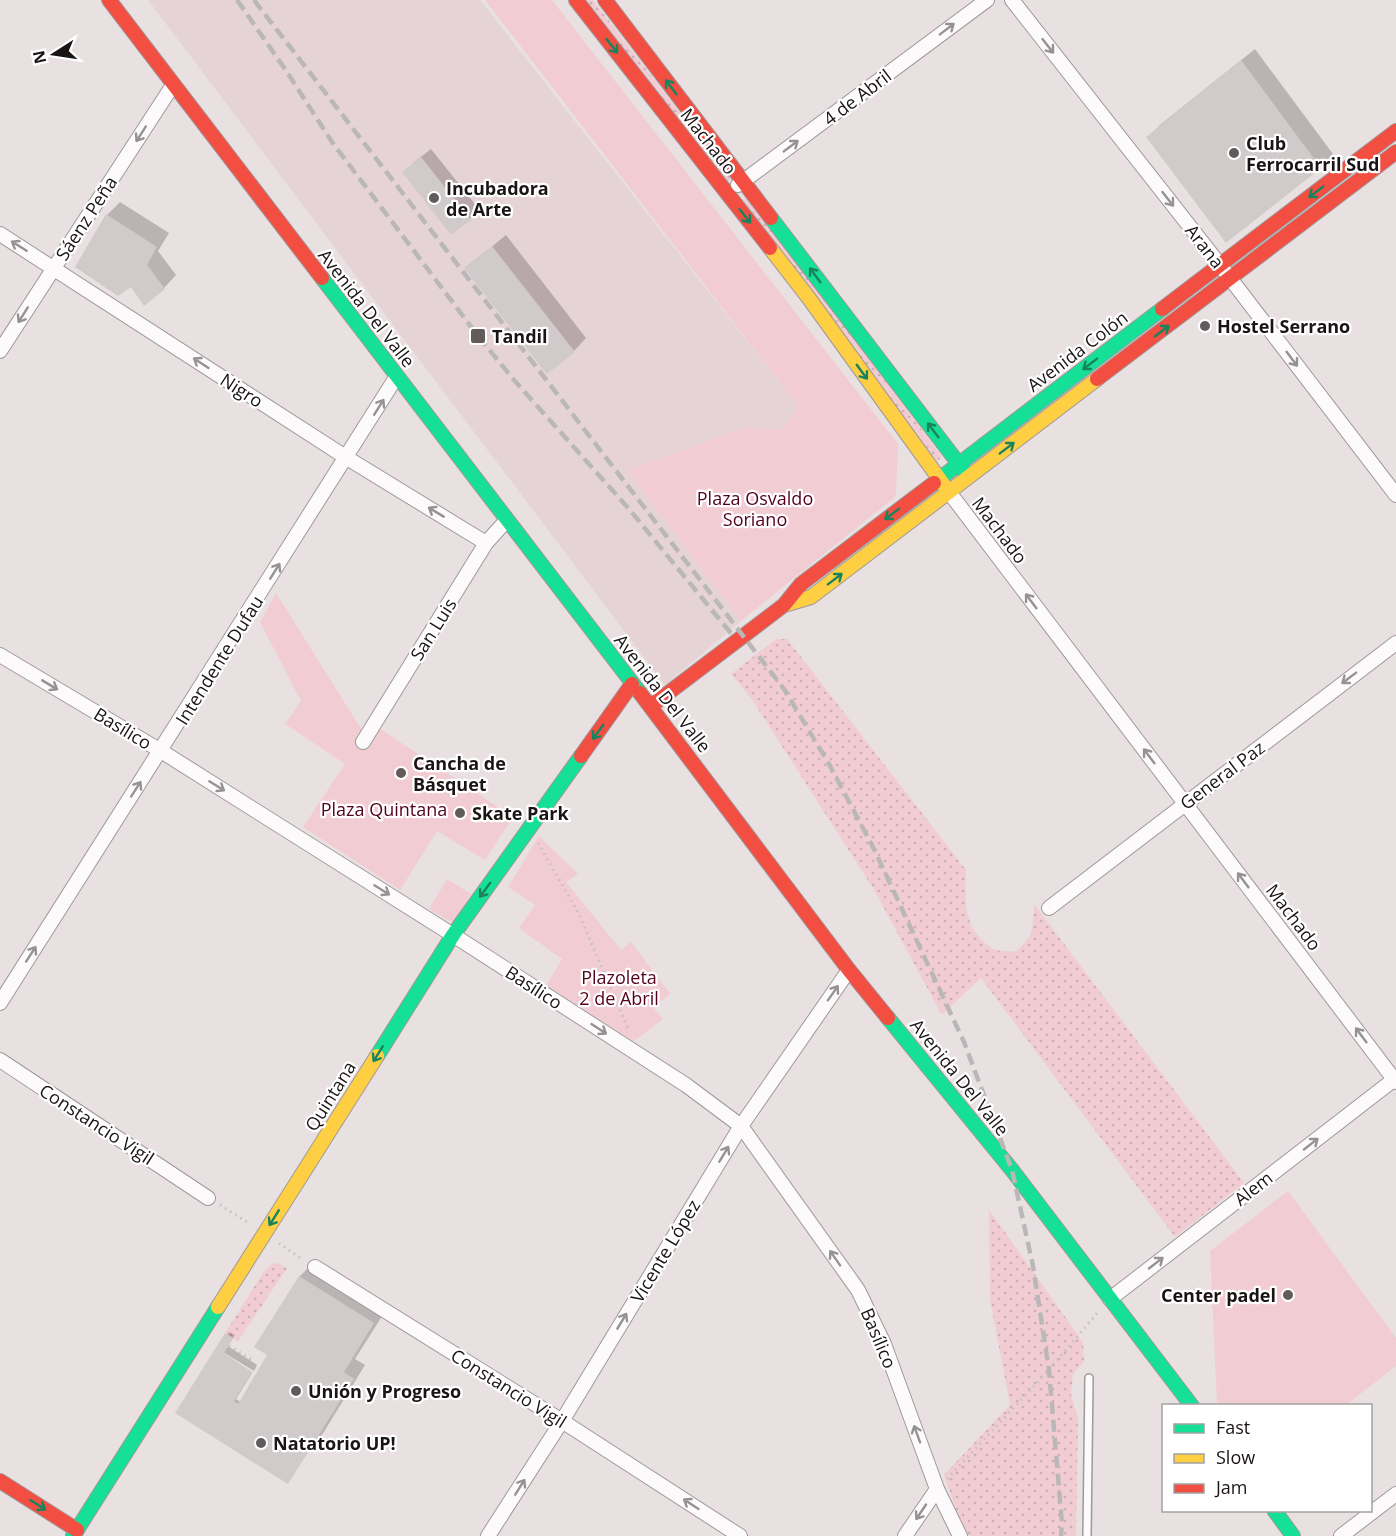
<svg xmlns="http://www.w3.org/2000/svg" width="1396" height="1536" font-family="'Open Sans',sans-serif">
<defs>
<pattern id="grass-dots" width="8" height="8" patternUnits="userSpaceOnUse" patternTransform="scale(1.5)"><rect width="8" height="8" fill="#f1cdd3"/><path d="M2 2h.1M6 6h.1" fill="none" stroke="#ceafb4" stroke-width="1.8" stroke-linecap="round"/></pattern>
</defs>
<rect width="100%" height="100%" fill="#e9e0e1"/>
<path fill="#e6d3d6" d="M148 0H480L798 406 782 429 744 428 627 470 741 621 665 685Z"/>
<g fill="url(#grass-dots)">
<path d="M585 0H593L731 179 726 183Z"/>
<path d="M748 197 942 457 937 461 743 200Z"/>
<path d="M776 639H787L966 870C965 901 962 928 992 948 997 952 1008 951 1015 952 1034 936 1033 928 1034 904L1244 1183 1175 1237 981 978 942 1015 873 888 751 698 731 674Z"/>
<path d="M989 1210 1083 1342 1084 1361 1073 1374 1071 1394 1078 1419 1076 1536H969L958 1515 944 1475 1010 1405 990 1299Z"/>
<path d="M277 1263 287 1268 238 1341 225 1333 265 1270 272 1264Z"/>
</g>
<g fill="#f1cdd3">
<path d="M485 0H552L898 444 896 496 741 621 627 470 744 428 782 429 798 406Z"/>
<path d="M276 593 363 732 370 722 513 817 485 860 437 831 400 890 303 827 345 764 285 724 301 701 260 622Z"/>
<path d="M539 836 578 874 566 882 621 950 631 942 670 994 653 1007 663 1019 634 1041 546 986 562 959 519 928 535 905 508 887Z"/>
<path d="M447 879 471 894 453 923 429 909Z"/>
<path d="M1288 1191 1396 1338V1366L1346 1405H1217L1210 1251Z"/>
</g>
<g fill="#0003">
<path d="M1255 49 1333 154 1320 167 1226 241 1148 138 1160 125Z"/>
<path d="M431 149 479 209 470 219 413 163Z"/>
<path d="M120 202 169 233 158 251 176 275 164 288 107 215Z"/>
<path d="M506 235 586 338 574 351 466 268Z"/>
<path d="M312 1264 386 1310 355 1359 365 1365 322 1435 312 1445 177 1412 229 1332 235 1335 228 1346 257 1365 254 1371 223 1352 221 1354 252 1373 236 1399 241 1402 273 1350 300 1276Z"/>
</g>
<g fill="#d1cacb">
<path d="M1241 60 1321 168 1226 243 1146 137Z"/>
<path d="M421 157 471 220 451 235 402 172Z"/>
<path d="M106 214 157 247 147 265 165 289 144 306 131 287 118 296 75 267Z"/>
<path d="M492 246 575 352 547 374 464 268Z"/>
<path d="M299 1276 374 1323 344 1372 354 1379 288 1484 175 1413 225 1333 233 1338 224 1353 252 1372 234 1401 238 1404 267 1355 254 1347Z"/>
</g>
<g fill="none" stroke-linecap="round" stroke-linejoin="round">
<defs>
<path id="lane" d="M1087 1536 1089 1378"/>
<g id="street">
<path d="M1012 0 1220 265 1396 495"/>
<path d="M738 185 987 0"/>
<path d="M0 234 347 458 486 543"/>
<path d="M0 351 173 85"/>
<path d="M949 492 1396 1082"/>
<path d="M0 655 161 751 453 935 686 1085 741 1126 858 1290 884 1344 937 1489 960 1536"/>
<path d="M363 742 486 543 507 520"/>
<path d="M1049 908 1396 643"/>
<path d="M0 1003 397 376"/>
<path d="M0 1060 208 1198"/>
<path d="M315 1267 562 1421 740 1536"/>
<path d="M1110 1299 1396 1078"/>
<path d="M488 1536 562 1421 741 1126 849 970"/>
<path d="M905 1536 937 1489"/>
<path d="M1341 1536 1396 1494"/>
</g>
<g id="fast">
<path d="M771 218 965 472"/>
<path d="M322 278 640 693"/>
<path d="M934 483 1162 309"/>
<path d="M888 1018 1012 1170 1192 1406"/>
<path d="M377 1056 453 935 581 756"/>
<path d="M1274 1510 1293 1536"/>
<path d="M73 1536 218 1307"/>
</g>
<g id="slow">
<path d="M770 248 808 297 946 488"/>
<path d="M784 605 811 597 1097 379"/>
<path d="M218 1307 377 1056"/>
</g>
<g id="jam">
<path d="M109 0 322 278"/>
<path d="M576 0 770 248"/>
<path d="M605 0 771 218"/>
<path d="M1162 309 1396 131"/>
<path d="M1097 379 1396 152"/>
<path d="M640 693 849 970 888 1018"/>
<path d="M651 706 784 605 801 584 934 483"/>
<path d="M581 756 632 684"/>
<path d="M0 1481 77 1530"/>
</g>
</defs>
<use href="#lane" stroke="#9f989a" stroke-width="10"/>
<use href="#street" stroke="#9f989a" stroke-width="16"/>
<use href="#fast" stroke="#9f989a" stroke-width="16"/>
<use href="#slow" stroke="#9f989a" stroke-width="16"/>
<use href="#jam" stroke="#9f989a" stroke-width="16"/>
<g stroke="#c4c1c1" stroke-width="3" stroke-dasharray="1.5 4.5" stroke-linecap="butt">
<path d="M538 843 579 914 629 1031"/>
<path d="M220 1205 250 1224"/>
<path d="M279 1243 303 1260"/>
<path d="M229 1346 252 1360"/>
<path d="M947 1479 1049 1370 1100 1310"/>
</g>
<use href="#lane" stroke="#fcfafa" stroke-width="7"/>
<use href="#street" stroke="#fcfafa" stroke-width="14"/>
<use href="#fast" stroke="#16e098" stroke-width="14"/>
<use href="#slow" stroke="#ffcf43" stroke-width="14"/>
<use href="#jam" stroke="#f24e42" stroke-width="14"/>
<g stroke="#bab7b8" stroke-width="4.5" stroke-dasharray="12 6" stroke-linecap="butt">
<path d="M237 0 285 69 332 142 478 336 514 380 629 509 734 637"/>
<path d="M254 0 784 689 829 764 874 849 964 1042 1012 1170 1033 1266 1049 1370 1062 1524 1061 1536"/>
</g>
</g>
<defs><path id="oneway-shaft" d="M-6 0H5M1.5-3L5.5 0L1.5 3" fill="none" stroke-width="1.6" stroke-linecap="round" stroke-linejoin="round" transform="scale(1.5)"/></defs>
<g stroke="#969293">
<use href="#oneway-shaft" transform="translate(947 29) rotate(-37)"/>
<use href="#oneway-shaft" transform="translate(1048 46) rotate(52)"/>
<use href="#oneway-shaft" transform="translate(141 134) rotate(123)"/>
<use href="#oneway-shaft" transform="translate(791 146) rotate(-37)"/>
<use href="#oneway-shaft" transform="translate(1168 199) rotate(52)"/>
<use href="#oneway-shaft" transform="translate(19 246) rotate(-148)"/>
<use href="#oneway-shaft" transform="translate(23 315) rotate(122)"/>
<use href="#oneway-shaft" transform="translate(1292 359) rotate(53)"/>
<use href="#oneway-shaft" transform="translate(201 363) rotate(-147)"/>
<use href="#oneway-shaft" transform="translate(379 407) rotate(-58)"/>
<use href="#oneway-shaft" transform="translate(436 512) rotate(-149)"/>
<use href="#oneway-shaft" transform="translate(275 571) rotate(-58)"/>
<use href="#oneway-shaft" transform="translate(1031 601) rotate(-127)"/>
<use href="#oneway-shaft" transform="translate(1349 678) rotate(143)"/>
<use href="#oneway-shaft" transform="translate(50 685) rotate(31)"/>
<use href="#oneway-shaft" transform="translate(1149 756) rotate(-127)"/>
<use href="#oneway-shaft" transform="translate(217 786) rotate(32)"/>
<use href="#oneway-shaft" transform="translate(136 789) rotate(-57)"/>
<use href="#oneway-shaft" transform="translate(1243 880) rotate(-127)"/>
<use href="#oneway-shaft" transform="translate(382 890) rotate(32)"/>
<use href="#oneway-shaft" transform="translate(31 954) rotate(-57)"/>
<use href="#oneway-shaft" transform="translate(833 993) rotate(-55)"/>
<use href="#oneway-shaft" transform="translate(599 1029) rotate(33)"/>
<use href="#oneway-shaft" transform="translate(1361 1035) rotate(-127)"/>
<use href="#oneway-shaft" transform="translate(1311 1144) rotate(-38)"/>
<use href="#oneway-shaft" transform="translate(724 1154) rotate(-59)"/>
<use href="#oneway-shaft" transform="translate(835 1258) rotate(-125)"/>
<use href="#oneway-shaft" transform="translate(1156 1263) rotate(-38)"/>
<use href="#oneway-shaft" transform="translate(622 1321) rotate(-59)"/>
<use href="#oneway-shaft" transform="translate(917 1434) rotate(-110)"/>
<use href="#oneway-shaft" transform="translate(520 1487) rotate(-58)"/>
<use href="#oneway-shaft" transform="translate(691 1504) rotate(-147)"/>
<use href="#oneway-shaft" transform="translate(921 1512) rotate(124)"/>
</g>
<g stroke="#18845d">
<use href="#oneway-shaft" transform="translate(612 46) rotate(52)"/>
<use href="#oneway-shaft" transform="translate(671 87) rotate(-127)"/>
<use href="#oneway-shaft" transform="translate(1316 192) rotate(143)"/>
<use href="#oneway-shaft" transform="translate(745 216) rotate(52)"/>
<use href="#oneway-shaft" transform="translate(815 275) rotate(-127)"/>
<use href="#oneway-shaft" transform="translate(1162 331) rotate(-37)"/>
<use href="#oneway-shaft" transform="translate(1090 364) rotate(143)"/>
<use href="#oneway-shaft" transform="translate(862 372) rotate(54)"/>
<use href="#oneway-shaft" transform="translate(933 430) rotate(-127)"/>
<use href="#oneway-shaft" transform="translate(1007 448) rotate(-37)"/>
<use href="#oneway-shaft" transform="translate(892 514) rotate(143)"/>
<use href="#oneway-shaft" transform="translate(835 579) rotate(-37)"/>
<use href="#oneway-shaft" transform="translate(598 732) rotate(126)"/>
<use href="#oneway-shaft" transform="translate(485 890) rotate(126)"/>
<use href="#oneway-shaft" transform="translate(378 1054) rotate(122)"/>
<use href="#oneway-shaft" transform="translate(274 1218) rotate(122)"/>
<use href="#oneway-shaft" transform="translate(38 1505) rotate(33)"/>
</g>
<g fill="#625b5c" stroke="#fff" stroke-width="2">
<circle cx="1234" cy="153" r="6"/>
<circle cx="434" cy="198" r="6"/>
<circle cx="1205" cy="326" r="6"/>
<rect x="470" y="328" width="16" height="16" rx="3"/>
<circle cx="401" cy="773" r="6"/>
<circle cx="460" cy="813" r="6"/>
<circle cx="1288" cy="1295" r="6"/>
<circle cx="296" cy="1391" r="6"/>
<circle cx="261" cy="1443" r="6"/>
</g>
<g text-anchor="middle" dominant-baseline="central" stroke-width="4.5" stroke-linejoin="round" paint-order="stroke">
<g font-size="18" fill="#1a1415" stroke="#fff">
<text transform="translate(857 97) rotate(-37)">4 de Abril</text>
<text transform="translate(709 141) rotate(52)">Machado</text>
<text transform="translate(86 218) rotate(-57)">Sáenz Peña</text>
<text transform="translate(1205 246) rotate(52)">Arana</text>
<text transform="translate(367 308) rotate(52)">Avenida Del Valle</text>
<text transform="translate(1077 351) rotate(-37)">Avenida Colón</text>
<text transform="translate(242 390) rotate(33)">Nigro</text>
<text transform="translate(1000 530) rotate(53)">Machado</text>
<text transform="translate(433 629) rotate(-58)">San Luis</text>
<text transform="translate(219 660) rotate(-58)">Intendente Dufau</text>
<text transform="translate(663 693) rotate(52)">Avenida Del Valle</text>
<text transform="translate(123 728) rotate(31)">Basílico</text>
<text transform="translate(1222 775) rotate(-37)">General Paz</text>
<text transform="translate(1294 917) rotate(53)">Machado</text>
<text transform="translate(534 987) rotate(33)">Basílico</text>
<text transform="translate(960 1077) rotate(51)">Avenida Del Valle</text>
<text transform="translate(330 1096) rotate(-58)">Quintana</text>
<text transform="translate(97 1124) rotate(33)">Constancio Vigil</text>
<text transform="translate(1253 1188) rotate(-38)">Alem</text>
<text transform="translate(665 1251) rotate(-59)">Vicente López</text>
<text transform="translate(879 1338) rotate(67)">Basílico</text>
<text transform="translate(509 1388) rotate(32)">Constancio Vigil</text>
</g>
<g font-size="18" font-weight="bold" fill="#1a1415" stroke="#fff" text-anchor="start">
<text x="1246" y="143">Club<tspan x="1246" dy="21">Ferrocarril Sud</tspan></text>
<text x="446" y="188">Incubadora<tspan x="446" dy="21">de Arte</tspan></text>
<text x="1217" y="326">Hostel Serrano</text>
<text x="492" y="336">Tandil</text>
<text x="413" y="763">Cancha de<tspan x="413" dy="21">Básquet</tspan></text>
<text x="472" y="813">Skate Park</text>
<text x="1276" y="1295" text-anchor="end">Center padel</text>
<text x="308" y="1391">Unión y Progreso</text>
<text x="273" y="1443">Natatorio UP!</text>
</g>
<g font-size="18" fill="#53011f" stroke="#fff">
<text x="755" y="498">Plaza Osvaldo<tspan x="755" dy="21">Soriano</tspan></text>
<text x="384" y="809">Plaza Quintana</text>
<text x="619" y="977">Plazoleta<tspan x="619" dy="21">2 de Abril</tspan></text>
</g>
</g>
<rect x="1162" y="1404" width="210" height="108" fill="#ffffff" stroke="#a3a1a1" stroke-width="1.5"/>
<rect x="1174" y="1424" width="30" height="9" fill="#16e098" stroke="#a3a1a1" stroke-width="1.5"/>
<text x="1216" y="1434" font-size="18" fill="#1a1415">Fast</text>
<rect x="1174" y="1454" width="30" height="9" fill="#ffcf43" stroke="#a3a1a1" stroke-width="1.5"/>
<text x="1216" y="1464" font-size="18" fill="#1a1415">Slow</text>
<rect x="1174" y="1484" width="30" height="9" fill="#f24e42" stroke="#a3a1a1" stroke-width="1.5"/>
<text x="1216" y="1494" font-size="18" fill="#1a1415">Jam</text>
<g transform="translate(54 54) rotate(258)" stroke="#ffffff" stroke-width="4.5" paint-order="stroke">
<path d="M0-4.5L10 22L0 15L-10 22Z" fill="#1a1415"/>
<text y="-9" font-size="16" font-weight="bold" text-anchor="middle" fill="#1a1415">N</text>
</g>
</svg>
